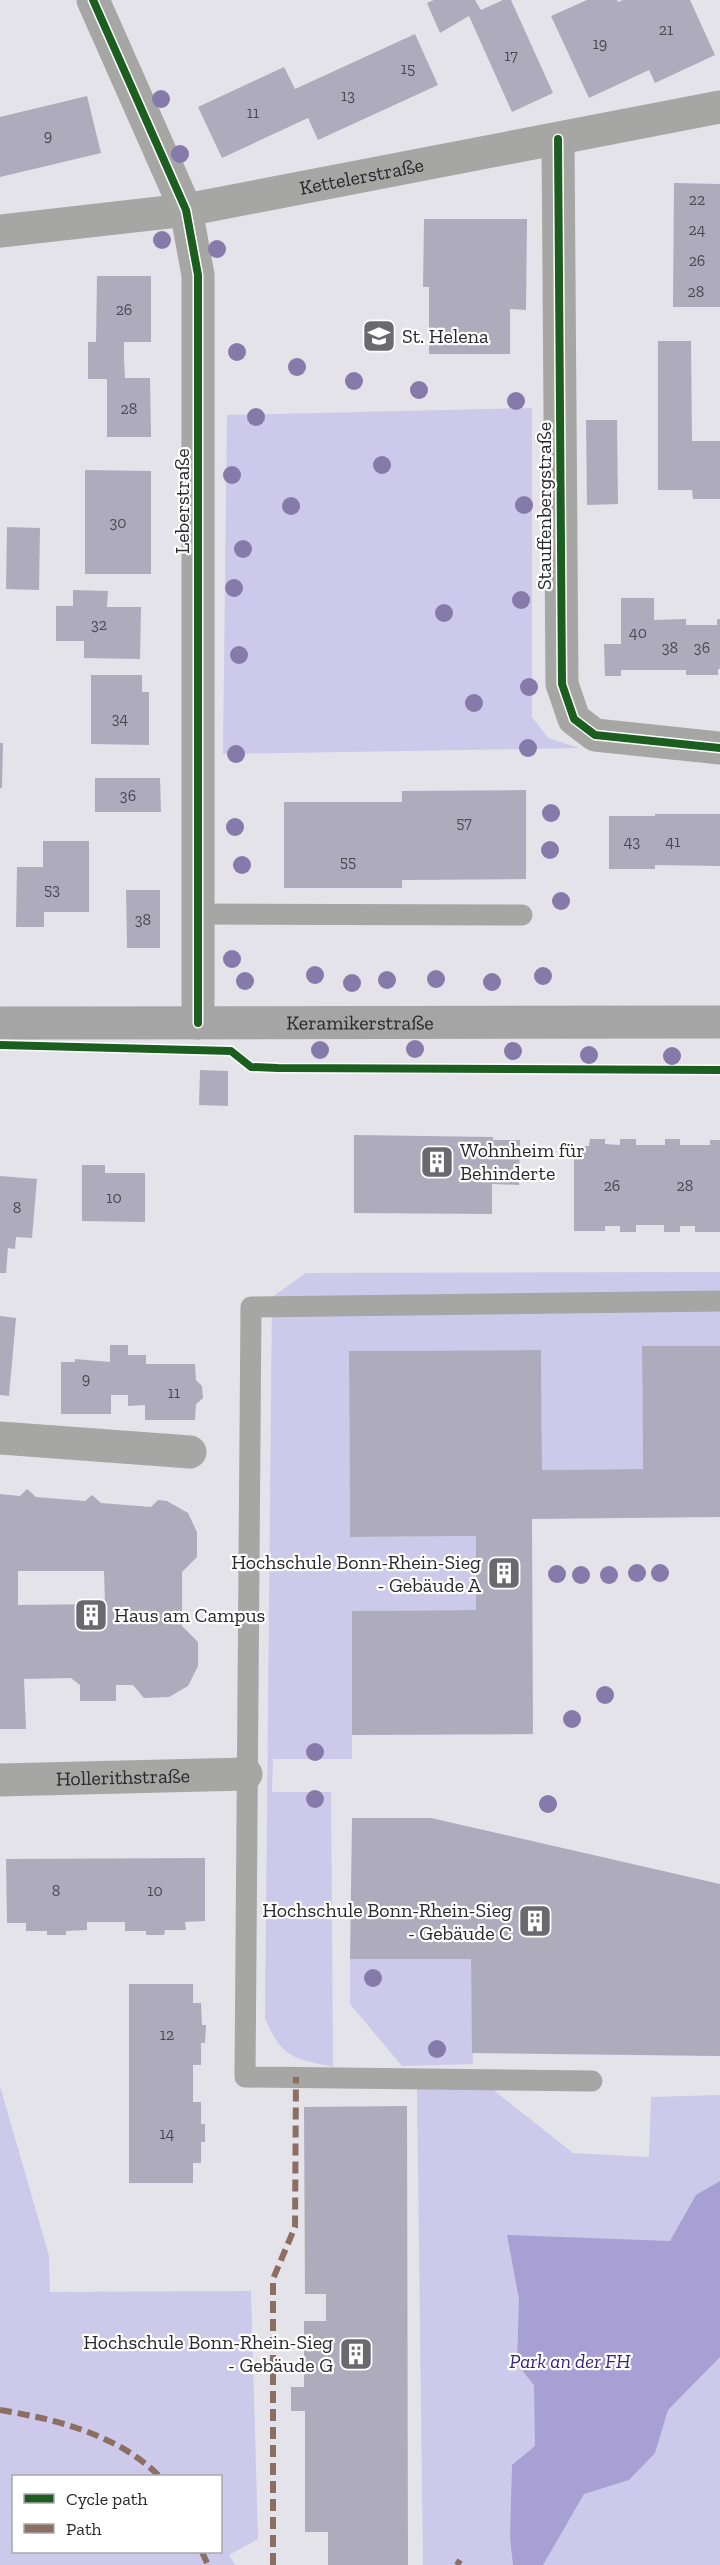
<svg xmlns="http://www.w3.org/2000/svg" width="720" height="2565" font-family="'Zilla Slab',serif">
<rect width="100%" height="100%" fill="#e3e3e9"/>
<g fill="#ccc9ea" fill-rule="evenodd">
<path d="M532 408V717L548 738 579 748 223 754 227 415Z"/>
<path d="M720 1272V1346H642L643 1469 542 1470 541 1350 349 1351 350 1537 476 1536V1610L352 1611V1759H273L272 1792H331L333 2067C293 2058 283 2059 265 2019L272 1297 306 1273Z"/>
<path d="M350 1959H471L473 2064 402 2066 350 2004Z"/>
<path d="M487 2085 573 2153 649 2157 651 2097 720 2095V2565H423L417 2087Z"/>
<path d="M0 2086 49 2256 50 2292 251 2291 258 2539 229 2555 235 2565H0ZM14 2476H220V2552H14Z"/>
</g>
<path fill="#a8a0d3" d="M720 2181V2357L668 2410 655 2453 629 2480 584 2494 543 2565H513L510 2537 512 2465 535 2446 534 2385 517 2364 519 2299 507 2235 670 2241 696 2195Z"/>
<g fill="#aeacbc" fill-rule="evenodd">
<path d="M434 0H475L481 10 503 0H511L553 93 512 112 469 16 440 33 427 3Z"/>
<path d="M587 0H617L618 2 623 0H690L715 55 655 83 649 70 589 98 551 16Z"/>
<path d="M415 34 438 85 318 140 308 118 222 158 198 107 284 67 295 89Z"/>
<path d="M87 96 101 153 0 177V117Z"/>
<path d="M674 183 720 184V307H673Z"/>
<path d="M424 219H527L526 310 510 309V354H429V287H423Z"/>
<path d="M97 276H151V342H124V359L125 378H150L151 437H107V379H88V342H96Z"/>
<path d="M658 341H691L692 441H720V499H693L692 490H658Z"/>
<path d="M586 420H617L618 504 587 505Z"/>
<path d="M85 470 151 471V574H85Z"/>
<path d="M7 527 40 528 39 590 6 589Z"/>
<path d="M73 590 108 591 107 607H141L140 659 84 658V641H56V606H73Z"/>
<path d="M621 598H654V620L686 619V625H717V619H720V669H718V675H686V670H621V676H605L604 644H621Z"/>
<path d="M91 675H142V692H149V745L91 744Z"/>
<path d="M0 743H3L2 788H0Z"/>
<path d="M95 778H160L161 812H95Z"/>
<path d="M526 790V879L402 880V888H284V802H402V791Z"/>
<path d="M655 814H720V866L655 865V869H609V816H655Z"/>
<path d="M43 841H89V912H44V927H16L17 867H43Z"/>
<path d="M126 890H160V948H127Z"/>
<path d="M200 1070 228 1071V1106L199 1105Z"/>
<path d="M354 1135 493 1137V1140H520L519 1185 492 1184V1214L354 1213Z"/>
<path d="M590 1139H605V1144L620 1145V1139H636V1145H665V1139H680V1145H710V1140H720V1232H695V1226H680V1232H664V1225H636V1232H620V1226H605V1231H574V1146H589Z"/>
<path d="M82 1165H105V1173H145V1222L82 1221Z"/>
<path d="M0 1176 37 1179 32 1238 16 1237 15 1249 8 1248 6 1273H0Z"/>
<path d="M0 1316 16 1318 9 1396 0 1395Z"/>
<path d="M110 1345H128V1355H146V1364H195L196 1380 202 1386 203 1398 196 1404 195 1420H145V1405L128 1406V1395H111V1414H61V1362H75V1359L110 1362Z"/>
<path d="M642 1346H720V1517L532 1519 533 1734 352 1735V1611L476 1610V1536L350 1537 349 1351 541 1350 542 1470 643 1469Z"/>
<path d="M27 1489 36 1497 85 1501 92 1495 101 1503 151 1507 158 1500 167 1501 188 1513 197 1532V1557L182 1572V1626L198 1642V1666L188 1686 169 1697 144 1698 133 1685H116V1701H80V1685L71 1678 24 1679 26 1729H0V1494L20 1496ZM18 1571H104L105 1604 18 1605Z"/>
<path d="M352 1818H431L720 1884V2056L472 2053 471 1959H350Z"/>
<path d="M205 1858V1921L185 1922 186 1930H165L164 1935H146V1931H125V1922H87V1930L66 1931V1935H47V1931H26V1923H7L6 1859Z"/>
<path d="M129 1984H193V2003H201L202 2025H206L205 2043H201V2065H193V2102H201V2124H205V2142H201V2163H193V2183H129Z"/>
<path d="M407 2106 408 2565H328V2532H305V2411H291V2387H304V2321H326V2294H305L304 2107Z"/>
</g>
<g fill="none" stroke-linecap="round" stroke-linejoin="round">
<g stroke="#a6a6a5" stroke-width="21">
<path d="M198 914 522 915"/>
<path d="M592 2081 245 2077 251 1307 720 1301"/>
</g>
<g stroke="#a6a6a5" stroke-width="33">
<path d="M93 0 186 210 198 275V1023"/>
<path d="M558 139 562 684 574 719 595 735 720 748"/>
<path id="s1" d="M0 231 186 210 720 107"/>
<path d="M0 1438 190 1452"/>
<path id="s2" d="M0 1780 246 1774"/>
</g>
<path stroke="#a6a5a5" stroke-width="33" id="s3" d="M0 1023 720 1022"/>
<g stroke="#8d6e63" stroke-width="6" stroke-dasharray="12 6" stroke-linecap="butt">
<path d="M0 2410C55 2419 119 2435 159 2476"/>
<path d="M202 2552 208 2565"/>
<path d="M273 2565V2279L295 2227 296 2077"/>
<path d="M457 2565 460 2560"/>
</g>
<defs>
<g id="cycleway">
<path d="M93 0 186 210 198 275V1023"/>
<path d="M558 139 562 684 574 719 595 735 720 748"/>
<path d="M0 1045 231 1051 251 1067 278 1068 720 1070"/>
</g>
</defs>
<use href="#cycleway" stroke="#fff" stroke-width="11"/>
<use href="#cycleway" stroke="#1b5e20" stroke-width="8"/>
</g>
<g fill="#867aaa">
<circle cx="161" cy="99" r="9"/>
<circle cx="180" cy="154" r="9"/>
<circle cx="162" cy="240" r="9"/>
<circle cx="217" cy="249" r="9"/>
<circle cx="237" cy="352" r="9"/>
<circle cx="297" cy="367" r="9"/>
<circle cx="354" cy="381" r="9"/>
<circle cx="419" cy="390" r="9"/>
<circle cx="516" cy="401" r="9"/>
<circle cx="256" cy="417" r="9"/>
<circle cx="382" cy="465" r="9"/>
<circle cx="232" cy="475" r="9"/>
<circle cx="524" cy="505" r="9"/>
<circle cx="291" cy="506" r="9"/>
<circle cx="243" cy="549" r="9"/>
<circle cx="234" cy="588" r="9"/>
<circle cx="521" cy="600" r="9"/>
<circle cx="444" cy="613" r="9"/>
<circle cx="239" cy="655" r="9"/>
<circle cx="529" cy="687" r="9"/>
<circle cx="474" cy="703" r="9"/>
<circle cx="528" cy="748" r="9"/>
<circle cx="236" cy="754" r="9"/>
<circle cx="551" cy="813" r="9"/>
<circle cx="235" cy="827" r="9"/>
<circle cx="550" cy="850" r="9"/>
<circle cx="242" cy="865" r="9"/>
<circle cx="561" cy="901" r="9"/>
<circle cx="232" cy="959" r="9"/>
<circle cx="315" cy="975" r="9"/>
<circle cx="543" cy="976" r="9"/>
<circle cx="436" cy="979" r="9"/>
<circle cx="387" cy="980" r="9"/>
<circle cx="245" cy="981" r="9"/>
<circle cx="492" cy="982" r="9"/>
<circle cx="352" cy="983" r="9"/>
<circle cx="415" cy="1049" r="9"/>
<circle cx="320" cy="1050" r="9"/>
<circle cx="513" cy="1051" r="9"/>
<circle cx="589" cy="1055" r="9"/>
<circle cx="672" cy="1056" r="9"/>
<circle cx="637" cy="1573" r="9"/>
<circle cx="660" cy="1573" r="9"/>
<circle cx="557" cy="1574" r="9"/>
<circle cx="581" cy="1575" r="9"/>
<circle cx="609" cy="1575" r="9"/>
<circle cx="605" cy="1695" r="9"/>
<circle cx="572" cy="1719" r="9"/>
<circle cx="315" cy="1752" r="9"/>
<circle cx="315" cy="1799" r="9"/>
<circle cx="548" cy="1804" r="9"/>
<circle cx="373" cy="1978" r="9"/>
<circle cx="437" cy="2049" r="9"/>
</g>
<defs>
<symbol id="school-square" viewBox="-11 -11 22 22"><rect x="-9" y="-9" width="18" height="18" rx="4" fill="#69696f" stroke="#fff"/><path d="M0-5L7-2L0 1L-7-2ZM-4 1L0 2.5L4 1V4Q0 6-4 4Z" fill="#fff"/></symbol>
<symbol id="building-square" viewBox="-11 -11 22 22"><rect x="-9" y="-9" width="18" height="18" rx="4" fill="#69696f" stroke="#fff"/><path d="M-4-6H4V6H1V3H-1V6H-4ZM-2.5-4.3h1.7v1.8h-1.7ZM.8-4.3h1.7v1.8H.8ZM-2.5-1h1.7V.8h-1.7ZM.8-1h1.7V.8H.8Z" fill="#fff"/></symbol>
</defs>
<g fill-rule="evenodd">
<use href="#school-square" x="360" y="317" width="38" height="38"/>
<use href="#building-square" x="418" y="1143" width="38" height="38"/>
<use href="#building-square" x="485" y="1554" width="38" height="38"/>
<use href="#building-square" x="72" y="1596" width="38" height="38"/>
<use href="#building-square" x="516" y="1902" width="38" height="38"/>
<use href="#building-square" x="337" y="2335" width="38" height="38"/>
</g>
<g text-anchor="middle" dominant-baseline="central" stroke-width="4.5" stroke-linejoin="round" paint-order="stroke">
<g font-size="16" fill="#4a4951">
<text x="666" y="29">21</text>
<text x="600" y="43">19</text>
<text x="511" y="55">17</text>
<text x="408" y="68">15</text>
<text x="348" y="95">13</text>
<text x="253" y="112">11</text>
<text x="48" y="135">9</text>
<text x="697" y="199">22</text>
<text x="697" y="229">24</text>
<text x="697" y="260">26</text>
<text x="696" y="291">28</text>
<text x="124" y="309">26</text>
<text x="129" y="408">28</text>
<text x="118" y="522">30</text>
<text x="99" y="624">32</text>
<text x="638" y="632">40</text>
<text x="670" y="647">38</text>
<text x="702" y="647">36</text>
<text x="120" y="718">34</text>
<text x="128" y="795">36</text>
<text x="464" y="822">57</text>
<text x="632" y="841">43</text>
<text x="673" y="841">41</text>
<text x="348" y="861">55</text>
<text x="52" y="889">53</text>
<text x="143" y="919">38</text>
<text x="612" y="1185">26</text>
<text x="685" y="1185">28</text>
<text x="114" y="1197">10</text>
<text x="17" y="1207">8</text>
<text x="86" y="1378">9</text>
<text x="174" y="1392">11</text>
<text x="56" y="1890">8</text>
<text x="155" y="1890">10</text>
<text x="167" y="2034">12</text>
<text x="167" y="2133">14</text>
</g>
<g font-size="20" fill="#28282d" stroke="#fff">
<text stroke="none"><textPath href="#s1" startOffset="366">Kettelerstraße</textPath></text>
<text transform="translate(182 501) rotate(-90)">Leberstraße</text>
<text transform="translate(544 506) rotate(-90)">Stauffenbergstraße</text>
<text stroke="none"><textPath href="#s3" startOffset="360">Keramikerstraße</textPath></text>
<text stroke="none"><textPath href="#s2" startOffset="123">Hollerithstraße</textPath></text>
</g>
<g font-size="20" fill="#28282d" stroke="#fff" text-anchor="start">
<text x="402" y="336">St. Helena</text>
<text x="460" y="1150">Wohnheim für<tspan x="460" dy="23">Behinderte</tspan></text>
<text x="481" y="1562" text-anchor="end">Hochschule Bonn-Rhein-Sieg<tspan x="481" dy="23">- Gebäude A</tspan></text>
<text x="114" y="1615">Haus am Campus</text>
<text x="512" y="1910" text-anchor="end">Hochschule Bonn-Rhein-Sieg<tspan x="512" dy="23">- Gebäude C</tspan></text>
<text x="333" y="2342" text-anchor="end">Hochschule Bonn-Rhein-Sieg<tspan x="333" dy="23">- Gebäude G</tspan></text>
</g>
<g font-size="20" font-style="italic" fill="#392476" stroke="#fff">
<text x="570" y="2361">Park an der FH</text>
</g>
</g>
<rect x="12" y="2475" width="210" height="78" fill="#ffffff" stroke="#a9a9ab" stroke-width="1.5"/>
<rect x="24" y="2494" width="30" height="9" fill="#1b5e20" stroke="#a9a9ab" stroke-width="1.5"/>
<text x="66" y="2505" font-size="18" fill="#28282d">Cycle path</text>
<rect x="24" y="2524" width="30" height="9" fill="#8d6e63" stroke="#a9a9ab" stroke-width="1.5"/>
<text x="66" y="2535" font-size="18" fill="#28282d">Path</text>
</svg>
